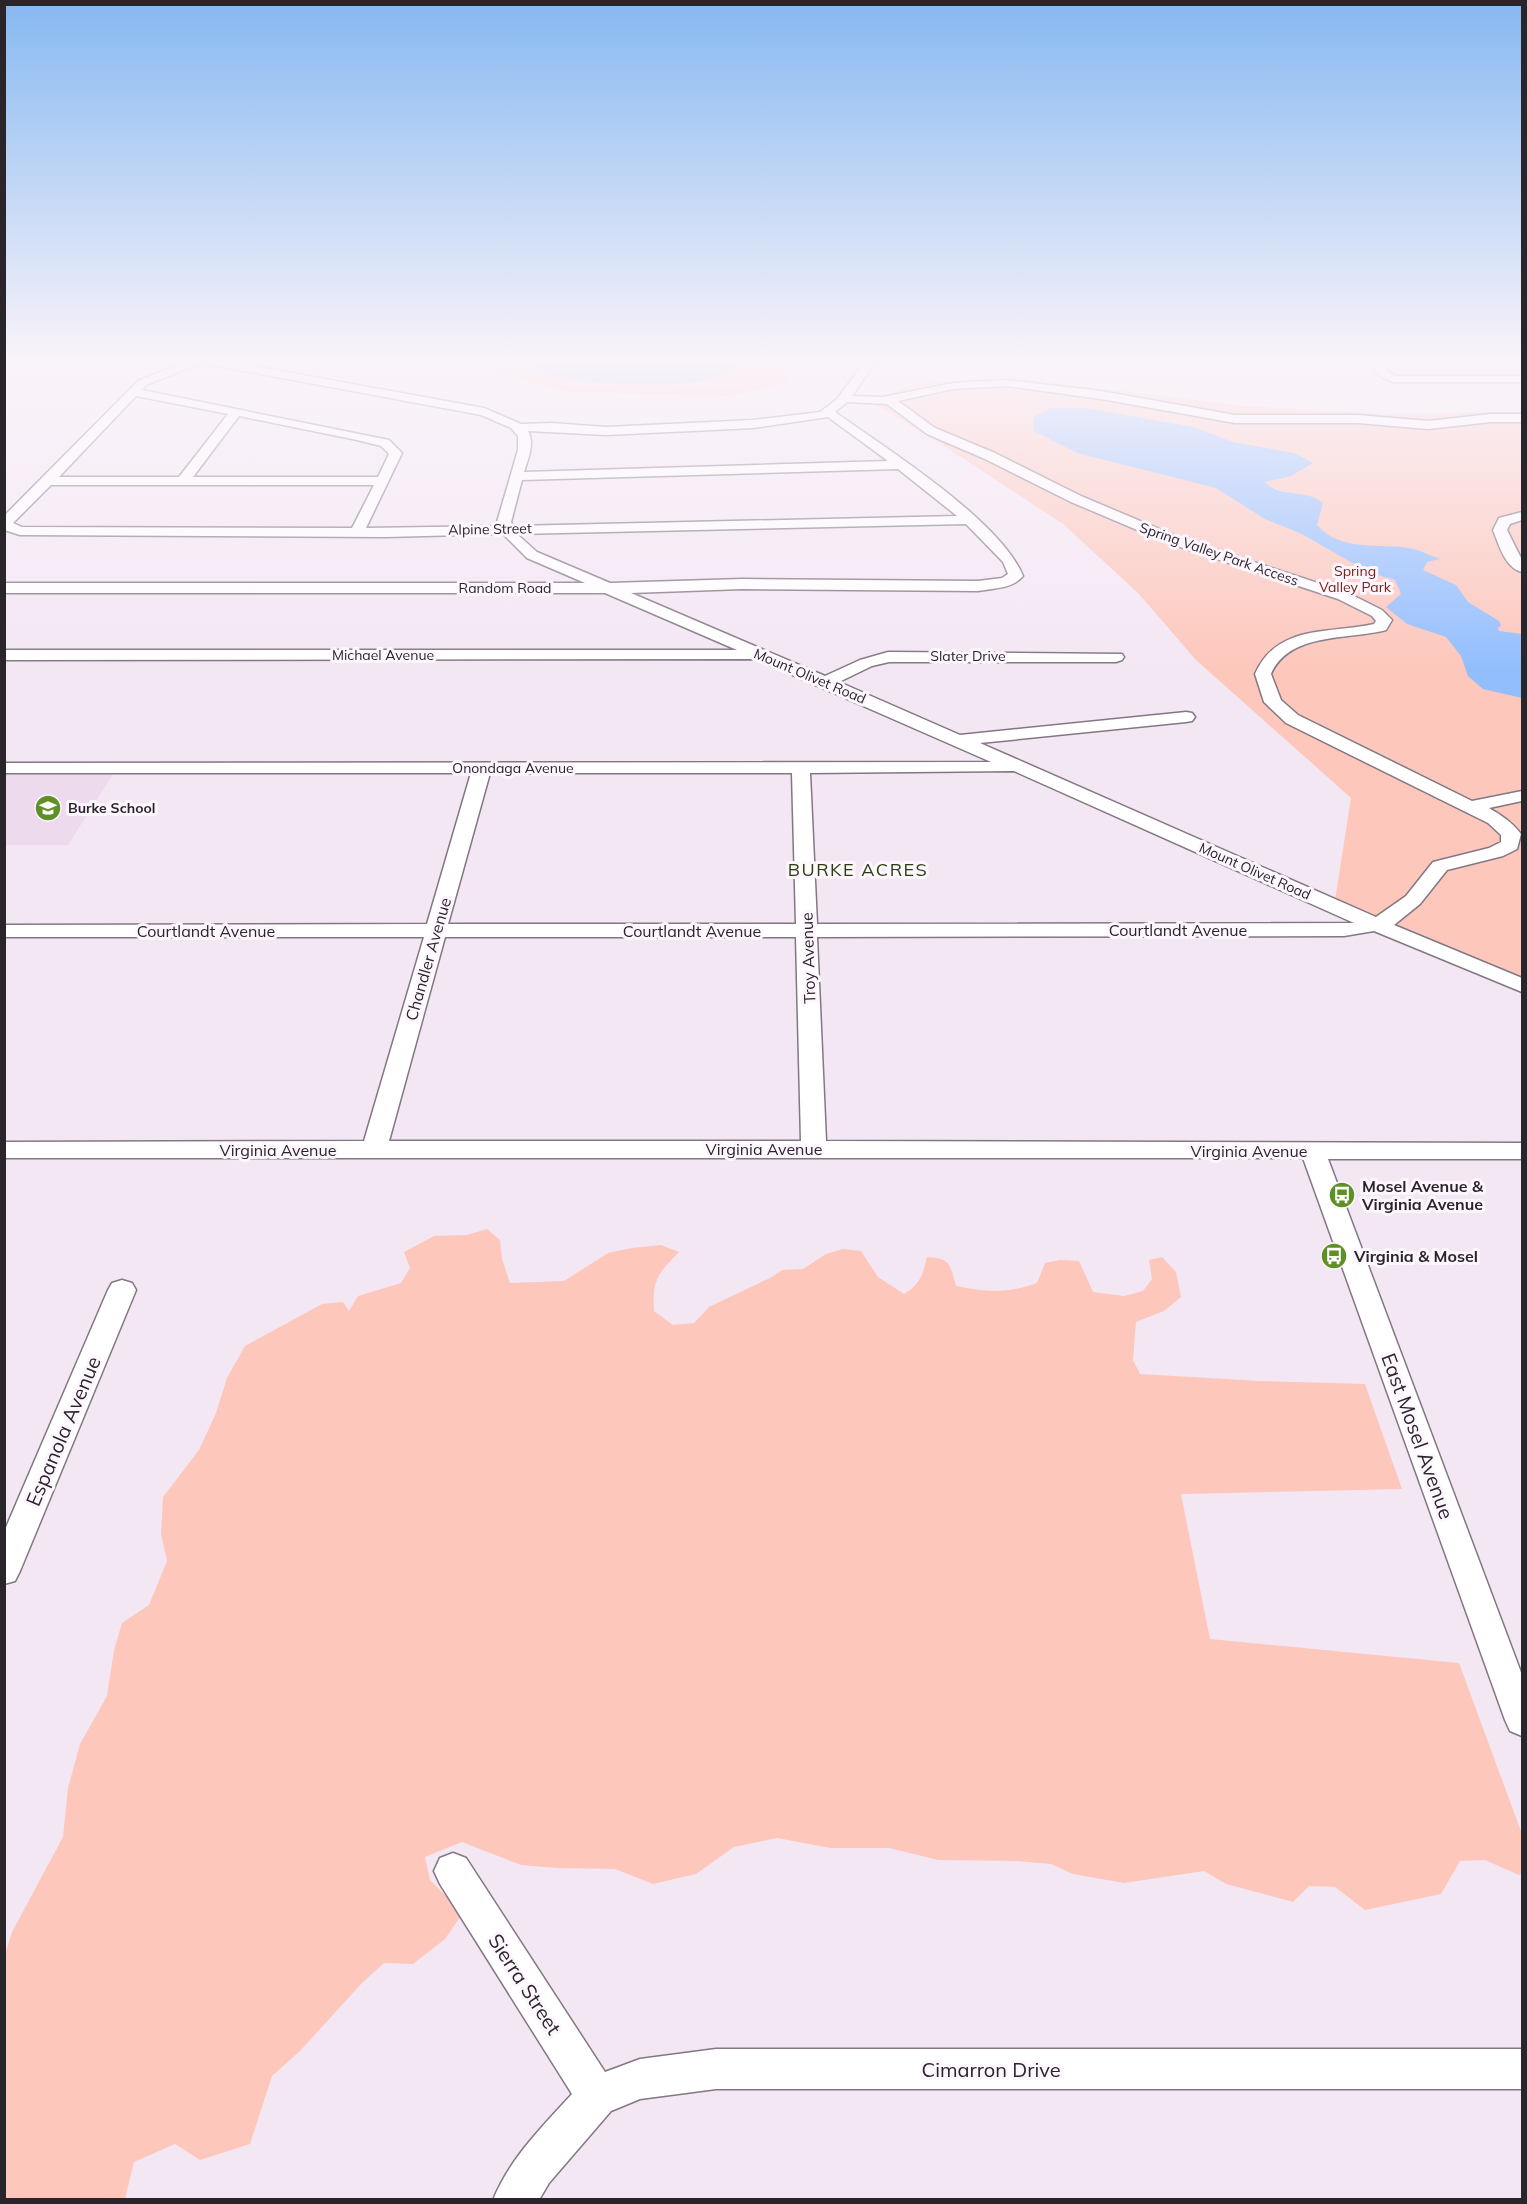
<svg xmlns="http://www.w3.org/2000/svg" width="1527" height="2204" font-family="Mulish,sans-serif">
<rect width="100%" height="100%" fill="#f4e7f4"/>
<path fill="#eddaed" d="M5 771H115L68 845H5Z"/>
<g fill="#fdc7bc">
<path d="M444 359H782L788 384 727 396 570 392Z"/>
<path d="M1018 378 1244 406 1381 414 1522 412V988L1334 907 1351 798 1196 660 1138 593 1063 524 921 431 867 401 918 383Z"/>
<path d="M487 1229 500 1240 502 1259 510 1283 564 1281 608 1253 632 1248 661 1245 679 1252C658 1274 652 1279 654 1311L673 1325 694 1323 709 1307 770 1278 782 1270 803 1269 826 1254 843 1249 861 1251 878 1277 904 1294C920 1285 923 1274 927 1257 951 1258 950 1265 956 1286 986 1292 1007 1294 1037 1283L1045 1263 1060 1260 1079 1261 1093 1292 1124 1296 1143 1291 1152 1279 1149 1260 1162 1257 1176 1272 1181 1297 1164 1311 1136 1322 1133 1360 1140 1374 1260 1381 1365 1384 1402 1489 1181 1494 1210 1639 1459 1663 1522 1834V1872L1519 1875 1485 1860 1460 1861 1441 1894 1365 1910 1335 1887 1309 1886 1293 1902 1226 1884 1204 1871 1124 1883 1073 1874 1051 1864 1017 1861 938 1860 889 1848H830L777 1838 734 1847 696 1874 653 1884 615 1869 557 1868 521 1865 462 1842 425 1857 430 1880 463 1913 445 1939 413 1964 384 1963 362 1983 300 2051 272 2076 250 2144 200 2160 175 2144 134 2162 125 2199 5 2200V1954L12 1932 63 1837 68 1788 80 1744 107 1696 114 1650 122 1623 149 1605 167 1561 161 1534 163 1497 199 1450 216 1413 227 1378 245 1346 322 1304 343 1302 349 1311 358 1296 401 1283 410 1268 404 1252 434 1236 467 1235Z"/>
</g>
<g fill="#93befe">
<path d="M525 359H735L740 364C736 368 731 372 725 375 692 390 567 387 535 369 531 366 528 362 525 359Z"/>
<path d="M1051 408H1084L1194 427 1233 442 1294 453 1313 463 1291 476 1265 482C1280 499 1306 488 1323 503L1317 525C1340 553 1382 542 1414 549 1422 551 1431 556 1440 559L1427 562 1423 570 1456 585 1468 602 1499 621 1501 625 1498 628 1499 631 1522 634V698L1483 689 1468 676 1461 656 1446 637 1407 624 1386 607 1401 594 1395 580 1368 572 1302 534 1265 519 1216 488 1077 453 1034 431 1033 417Z"/>
</g>
<g fill="none" stroke-linecap="round" stroke-linejoin="round">
<defs>
<g id="minor">
<path d="M191 359H216L484 408 521 424 552 423 606 427 753 420 820 412 837 399 867 359H878L852 396 883 397 953 383 1006 380 1101 391 1235 415H1358L1428 421 1491 414H1522V422H1491L1428 429 1358 423H1235L1101 399 1006 386 953 389 898 401 935 428 995 453 1081 496 1178 537 1348 593 1382 610 1392 620 1386 630C1348 640 1289 632 1271 674L1281 700 1298 715 1472 801 1522 791V801L1489 808C1501 815 1512 822 1521 834L1517 849 1503 856 1447 870 1420 904 1394 925 1522 978V992L1374 931 1344 936 817 937 826 1141 1522 1143V1159H1328L1522 1675V1736L1510 1731 1505 1720 1303 1158H4V1142L364 1141 424 937H4V925L427 924 471 773H4V763L991 762 756 659 4 660V650H737L605 593H4V583H585L527 558 503 534 386 537 20 535 4 530V516L138 381ZM201 363 481 415 511 428 518 436V450L497 522 499 526 366 528 402 453 389 440 142 390 146 385ZM136 396 228 414 179 477H59ZM847 402 887 404 927 434 985 459 1071 502 1168 543 1338 599 1372 616 1376 621 1374 624C1329 634 1277 624 1255 674L1264 702 1286 723 1488 823 1501 835V842L1489 848 1433 862 1406 896 1376 917 980 743 1186 722 1192 721 1195 717 1192 713 1186 712 960 735 839 682 872 666 889 662H1116L1122 660 1124 657 1122 654 888 652 860 660 825 676 631 593 742 589 978 591C994 588 1012 589 1023 576 1000 520 887 449 835 412ZM239 416 357 440 381 446 389 454 378 477H193ZM828 417 888 461 524 472C528 459 535 443 528 431L606 435 692 431 753 428ZM898 469 957 516 513 526 511 522 522 480ZM51 485H374L352 528 22 527 13 523ZM966 524 1003 562 1008 574 1002 578 978 581 742 579 610 583 537 552 517 534ZM1014 771 1354 923 817 924 810 773ZM490 773H792L796 924H448ZM445 937H796L801 1141H389Z"/>
<path d="M1366 359H1377L1388 372 1395 376H1522V382H1393L1380 376Z"/>
<path d="M1522 512V520L1510 524 1507 530 1522 560V572C1505 568 1499 545 1493 530L1499 518Z"/>
<path d="M122 1280 132 1283 136 1290 20 1571 15 1581 4 1584V1532L108 1290 112 1283Z"/>
<path d="M453 1853 466 1858 605 2072 640 2059 716 2049H1522V2089H716L640 2099 611 2111 549 2183 539 2200H493C510 2158 542 2127 572 2094L440 1884 434 1871 440 1858Z"/>
</g>
</defs>
<use href="#minor" stroke="#827783" stroke-width="3"/>
<use href="#minor" fill="#fff" fill-rule="evenodd"/>
</g>
<linearGradient id="sky" x2="0" y2="1"><stop stop-color="#86b8f1"/><stop offset="0.54" stop-color="#faf4fa"/><stop offset="1" stop-color="#faf4fa" stop-opacity="0"/></linearGradient>
<rect width="1527" height="668" fill="url(#sky)"/>
<defs>
<symbol id="school-disc" viewBox="-11 -11 22 22"><circle r="9.5" fill="#5f9026" stroke="#fef6fe"/><path d="M0-5L7-2L0 1L-7-2ZM-4 1L0 2.5L4 1V4Q0 6-4 4Z" fill="#fff"/></symbol>
<symbol id="bus-disc" viewBox="-11 -11 22 22"><circle r="9.5" fill="#5f9026" stroke="#fef6fe"/><path d="M-5-6H5V4H4V6H2V4H-2V6H-4V4H-5ZM-3.5-4V0h7V-4ZM-3.5 1.2v1.5H-2V1.2ZM2 1.2v1.5H3.5V1.2Z" fill="#fff"/></symbol>
</defs>
<g fill-rule="evenodd">
<use href="#school-disc" x="33" y="793" width="30" height="30"/>
<use href="#bus-disc" x="1327" y="1180" width="30" height="30"/>
<use href="#bus-disc" x="1319" y="1241" width="30" height="30"/>
</g>
<g text-anchor="middle" dominant-baseline="central" stroke-width="6" stroke-linejoin="round" paint-order="stroke">
<g font-size="14" fill="#2a252a" stroke="#fef6fe">
<text transform="translate(490 529) rotate(-1)">Alpine Street</text>
<text transform="translate(1219 554) rotate(19)">Spring Valley Park Access</text>
<text x="505" y="588">Random Road</text>
<text x="383" y="655">Michael Avenue</text>
<text x="968" y="656">Slater Drive</text>
<text transform="translate(810 676) rotate(23)">Mount Olivet Road</text>
<text x="513" y="768">Onondaga Avenue</text>
<text transform="translate(1255 871) rotate(24)">Mount Olivet Road</text>
</g>
<g font-size="14" fill="#7a2012" stroke="#fef6fe">
<text x="1355" y="571">Spring<tspan x="1355" dy="16">Valley Park</tspan></text>
</g>
<g font-size="14" font-weight="bold" fill="#2a252a" stroke="#fef6fe" text-anchor="start">
<text x="68" y="808">Burke School</text>
</g>
<g font-size="16" fill="#2a252a" stroke="#fef6fe">
<text x="1178" y="930">Courtlandt Avenue</text>
<text x="206" y="931">Courtlandt Avenue</text>
<text x="692" y="931">Courtlandt Avenue</text>
<text transform="translate(808 958) rotate(-92)">Troy Avenue</text>
<text transform="translate(428 959) rotate(-74)">Chandler Avenue</text>
<text x="764" y="1149">Virginia Avenue</text>
<text x="278" y="1150">Virginia Avenue</text>
<text x="1249" y="1151">Virginia Avenue</text>
</g>
<g font-size="16" font-weight="bold" fill="#2a252a" stroke="#fef6fe" text-anchor="start">
<text x="1362" y="1186">Mosel Avenue &amp;<tspan x="1362" dy="18">Virginia Avenue</tspan></text>
<text x="1354" y="1256">Virginia &amp; Mosel</text>
</g>
<g font-size="18" letter-spacing="1.5" fill="#28400e" stroke="#fef6fe">
<text x="858" y="869">BURKE ACRES</text>
</g>
<g font-size="20" fill="#2a252a" stroke="#fef6fe">
<text transform="translate(63 1431) rotate(-67)">Espanola Avenue</text>
<text transform="translate(1418 1436) rotate(70)">East Mosel Avenue</text>
<text transform="translate(525 1984) rotate(57)">Sierra Street</text>
<text x="991" y="2069">Cimarron Drive</text>
</g>
</g>
<rect width="1527" height="2204" fill="none" stroke="#2a252a" stroke-width="12"/>
</svg>
